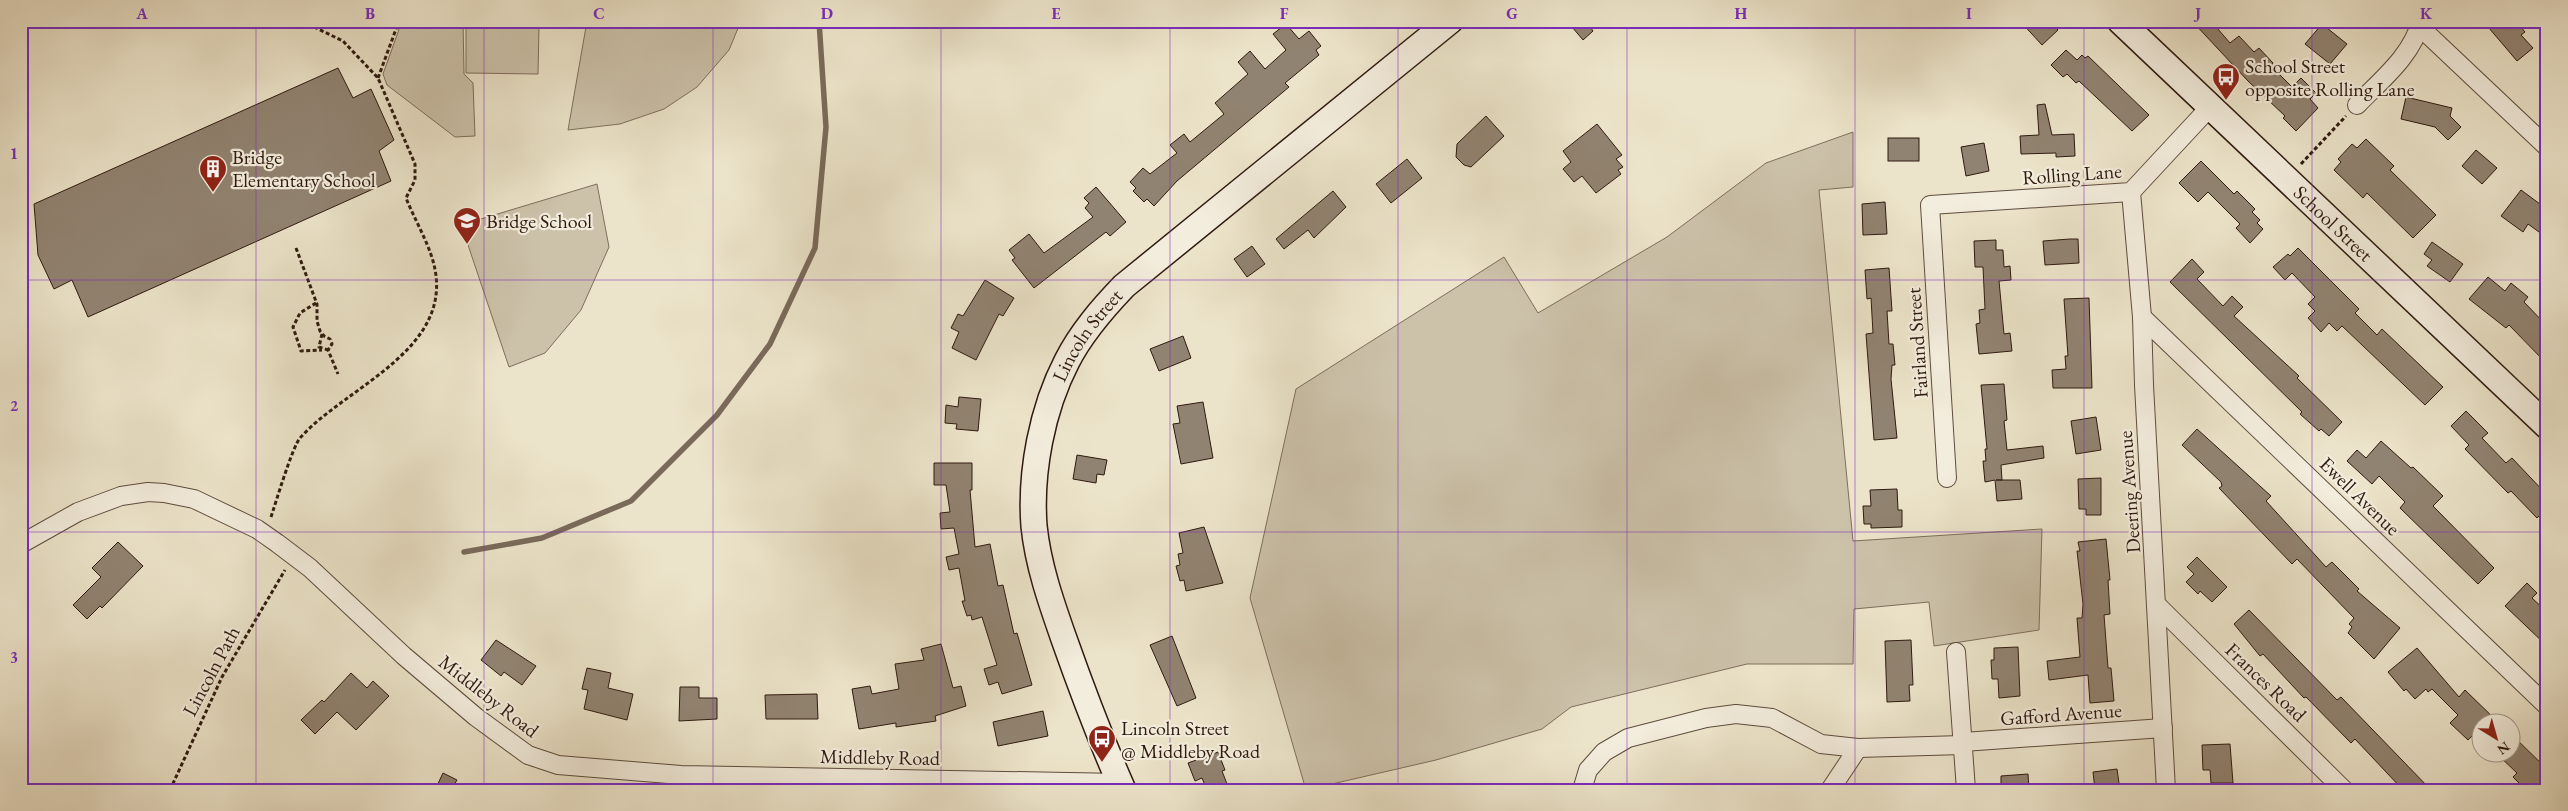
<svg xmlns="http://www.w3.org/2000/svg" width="2568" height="811" font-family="'EB Garamond',serif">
<rect width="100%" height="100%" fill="#ece4ca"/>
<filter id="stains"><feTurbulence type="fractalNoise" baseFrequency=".004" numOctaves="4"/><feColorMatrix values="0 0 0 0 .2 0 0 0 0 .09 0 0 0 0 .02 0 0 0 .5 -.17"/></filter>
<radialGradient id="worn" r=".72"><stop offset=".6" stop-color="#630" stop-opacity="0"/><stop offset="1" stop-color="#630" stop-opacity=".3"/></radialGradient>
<g fill="#ccc2aa" stroke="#7e6e5d">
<path d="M402 21H463L464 74 473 83 475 136 455 137 387 85 383 74Z"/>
<path d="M587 21H741L729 50 697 87 664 109 620 124 568 130Z"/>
<path d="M466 25 539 26 538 74 466 73Z"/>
<path d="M1853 132V187L1819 190 1853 541 2042 529 2039 630 1934 646 1929 602 1854 609 1853 664H1747L1571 707 1542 729 1436 760 1306 790 1250 598 1296 389 1504 257 1538 313 1667 237 1766 163Z"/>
<path d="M597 184 609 247 581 310 545 353 509 367 464 233 471 222Z"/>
</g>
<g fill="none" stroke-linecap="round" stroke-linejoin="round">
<path stroke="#7a6a5a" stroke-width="5.5" d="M464 552 542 538 631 501 717 415 770 344 815 248 826 127 819 21"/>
</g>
<g fill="#918371" stroke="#2f1a10">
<path d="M1567 21H1586L1593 31 1583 40Z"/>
<path d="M2020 21H2049L2058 30 2042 45Z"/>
<path d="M2192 21H2211L2230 43 2239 36 2254 52 2259 48 2273 63 2271 66 2292 87 2301 78 2316 93 2310 99 2318 108 2296 131 2283 118 2285 116 2248 81Z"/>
<path d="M2483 21H2516L2525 32 2521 35 2533 48 2517 61Z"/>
<path d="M1286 24 1299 39 1309 31 1321 46 1316 50 1319 55 1285 83 1289 87 1177 181 1154 206 1147 199 1144 202 1133 191 1136 188 1130 182 1143 168 1150 174 1177 153 1170 145 1184 134 1190 142 1224 114 1215 103 1248 74 1238 62 1250 51 1265 69 1286 50 1273 34Z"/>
<path d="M2322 24 2347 44 2330 64 2305 44Z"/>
<path d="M2066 50 2077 60 2082 55 2085 58 2088 56 2149 115 2132 131 2079 81 2076 83 2067 74 2063 77 2051 65Z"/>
<path d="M338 68 353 98 371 89 394 140 379 151 391 181 88 317 72 280 54 289 38 255 34 204Z"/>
<path d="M2406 97 2452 108 2450 116 2461 127 2448 140 2435 127 2401 119Z"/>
<path d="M2045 104 2052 135 2074 134 2075 156 2056 157V153L2021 154 2020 136 2039 135 2037 105Z"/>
<path d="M1486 116 1504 136 1471 167 1464 165 1456 157 1457 144Z"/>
<path d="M1597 124 1622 155 1616 159 1623 167 1618 170 1621 174 1596 193 1582 176 1574 182 1563 169 1571 162 1563 151Z"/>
<rect x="1888" y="138" width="31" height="23"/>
<path d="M2366 139 2394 166 2390 170 2436 215 2413 238 2367 193 2363 198 2334 170 2341 162 2338 159 2352 144 2357 148Z"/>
<path d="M1984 143 1989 171 1966 176 1961 147Z"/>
<path d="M2476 150 2497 168 2482 184 2462 166Z"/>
<path d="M1407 159 1422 178 1391 203 1376 184Z"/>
<path d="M2201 161 2234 194 2237 191 2255 209 2252 212 2260 220 2257 223 2263 229 2250 243 2236 228 2240 224 2208 192 2198 202 2179 183Z"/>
<path d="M1096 187 1126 222 1110 236 1106 232 1034 288 1012 260 1015 258 1009 250 1029 234 1044 253 1093 217 1085 208 1089 203 1084 198Z"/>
<path d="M2521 190 2544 207 2541 210 2547 215V222L2539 232 2528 224 2523 232 2501 216Z"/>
<path d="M1333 191 1346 207 1314 238 1308 230 1284 249 1276 239Z"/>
<path d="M1885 202 1887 234 1863 235 1862 204Z"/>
<path d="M2070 239H2078L2079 263 2045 265 2043 241Z"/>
<path d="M1996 240V250H2003L2004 267 2010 266 2011 280 1999 281 2004 334 2010 333 2012 351 1979 354 1976 324 1980 323 1979 310 1985 309 1983 267H1975L1974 241Z"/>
<path d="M2432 242 2463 264 2450 282 2427 266 2432 260 2424 254Z"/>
<path d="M1252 246 1265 264 1247 277 1234 259Z"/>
<path d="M2298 248 2359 309 2355 313 2377 335 2382 329 2443 387 2425 405 2342 326 2337 331 2329 323 2321 332 2308 318 2315 311 2308 304 2315 297 2292 273 2285 280 2273 267 2288 254 2290 256Z"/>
<path d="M2192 259 2204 272 2197 279 2223 306 2232 296 2243 307 2234 316 2299 376 2297 378 2342 422 2329 436 2321 429 2319 431 2300 414 2302 412 2170 282Z"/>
<path d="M1889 268 1892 311H1887L1889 344H1893L1895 365H1892L1891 379 1897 438 1874 440 1866 334 1873 333 1871 298 1867 299 1865 270Z"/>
<path d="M2488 277 2505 291 2511 283 2528 297 2524 302 2547 326V364L2509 325 2506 328 2469 299Z"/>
<path d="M985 280 1014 298 1003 316 999 314 976 360 952 348 959 332 951 328 958 314 963 316Z"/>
<path d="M2089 298 2092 388H2053L2052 370 2066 369 2065 356H2068L2064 299Z"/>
<path d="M1183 336 1191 358 1159 371 1150 349Z"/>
<path d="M2004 384 2007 420 2004 421 2007 450 2043 446 2044 458 2001 465 2002 480H1996H2020L2022 499 1997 501 1995 480 1985 482 1983 461H1986L1985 449H1987L1981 385Z"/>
<path d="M959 397 981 399 978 431 956 429 957 424 945 423 946 405 958 407Z"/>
<path d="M1203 402 1213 458 1181 464 1173 424 1180 423 1177 406Z"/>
<path d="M2466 411 2488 433 2482 438 2506 463 2512 458 2547 495V508L2537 518 2511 491 2508 493 2465 449 2469 445 2451 426Z"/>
<path d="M2096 417 2101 450 2076 454 2071 421Z"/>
<path d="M2197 429 2271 496 2266 501 2326 567 2332 562 2359 589 2357 591 2400 628 2374 659 2348 633 2352 627 2349 624 2354 618 2297 559 2292 564 2219 488 2222 486 2221 482 2182 445Z"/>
<path d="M2381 441 2411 468 2413 467 2443 496 2433 506 2494 568 2478 584 2400 508 2405 502 2379 476 2372 484 2347 461 2357 450 2366 458Z"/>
<path d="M1077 455 1107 460 1104 475 1097 474 1096 483 1073 479Z"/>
<path d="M934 463H972V490H970L975 547 990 544 998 586 1003 585 1014 634 1017 633 1032 685 1002 694 998 682 989 685 984 669 997 665 982 617 972 620 971 615 967 616 962 601H965L959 568 949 570 946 557 959 554 954 528 941 529 940 513 950 512 946 485H934Z"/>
<path d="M2101 478V515H2086V509H2079L2078 479Z"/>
<path d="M1897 489 1898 510H1902V527L1871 528V524H1864L1863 506H1871L1870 490Z"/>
<path d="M1204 527 1223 583 1186 591 1184 580 1180 581 1176 566 1180 565 1178 554 1183 553 1179 533Z"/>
<path d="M2106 539 2110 580H2108L2110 614 2104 615 2108 668H2111L2114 701 2090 703 2088 675 2049 680 2047 661 2080 657 2077 618H2082L2083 604 2077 551H2080L2078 542Z"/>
<path d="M118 542 143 566 102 608 100 606 87 619 73 605 101 577 92 568Z"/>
<path d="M2197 557 2227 587 2212 602 2200 591 2198 594 2186 582 2194 574 2187 567Z"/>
<path d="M2527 583 2537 593 2532 598 2547 612V646L2505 606Z"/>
<path d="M2249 610 2337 700 2341 697 2431 790H2403L2355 739 2351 743 2306 697 2304 698 2263 654 2260 656 2234 624Z"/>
<path d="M1172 636 1196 698 1177 706 1150 645Z"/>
<path d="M496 640 536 666 522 685 504 672 501 676 481 660Z"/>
<path d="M1911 640 1913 685H1909L1910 701 1887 702 1885 641Z"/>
<path d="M941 644 953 688 961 686 966 706 935 716 936 721 896 727V723L859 729 852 689 870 686 872 694 899 689 895 664 924 660 921 649Z"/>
<path d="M2018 647 2020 696 1999 698 1998 679H1992L1991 660H1994V648Z"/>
<path d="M2417 648 2459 697 2465 690 2500 724H2480V728L2468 740 2450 723 2458 715 2432 689 2428 692 2426 689 2415 699 2406 689 2404 691 2388 672Z"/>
<path d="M587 668 611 673 608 688 633 694 627 720 584 709 588 690 582 689Z"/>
<path d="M351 673 367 688 373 681 389 696 356 730 337 712 315 734 301 720 322 700 324 702Z"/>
<path d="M680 687H699V698H717V719L679 721Z"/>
<path d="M817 694 818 719H766L765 695Z"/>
<path d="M1043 711 1048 736 998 746 993 722Z"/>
<path d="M2510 733 2547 769V790H2526L2513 777 2517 773 2497 754H2510Z"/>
<path d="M2230 744 2233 783H2211L2210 770H2203L2202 745Z"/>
<path d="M1218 752 1225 770 1222 771 1227 784 1207 790 1202 778 1195 781 1188 763Z"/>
<path d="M2117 769 2120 790H2095L2093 772Z"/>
<path d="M443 773 457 780 451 790H435Z"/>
<path d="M2028 774 2029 790H2001V776Z"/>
</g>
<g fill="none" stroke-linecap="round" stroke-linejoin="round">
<defs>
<g id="street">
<path d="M2420 27 2547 147"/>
<path d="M2357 105C2381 80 2412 56 2421 21"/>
<path d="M2131 192 2142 317 2144 385 2166 790"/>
<path d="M2142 317 2547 706"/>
<path d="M1947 478 1930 205 2131 192 2210 107"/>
<path d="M21 544 78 512 121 496 148 492 164 493 194 499 257 529 277 543 310 568 404 656 476 717 528 755 558 765 681 775 1121 783"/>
<path d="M2157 605 2344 790"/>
<path d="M1956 652 1966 790"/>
<path d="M1963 742 2163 728"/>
<path d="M1582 790 1588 770 1604 752 1628 738 1706 718 1736 714 1772 718 1821 744 1858 748 1963 745"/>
<path d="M1830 790 1858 748"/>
</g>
<g id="secondary">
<path id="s1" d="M2120 21 2547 426"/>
<path id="s2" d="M1123 790C1101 740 1082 690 1064 639 1051 602 1038 565 1034 526 1030 472 1042 409 1067 361 1081 333 1102 309 1124 286L1450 21"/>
</g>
</defs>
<use href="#street" stroke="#5e4c3e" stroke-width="20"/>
<use href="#secondary" stroke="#2f1a10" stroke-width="28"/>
<g stroke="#2f1a10" stroke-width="3" stroke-dasharray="4 2.5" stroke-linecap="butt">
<path d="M378 78 399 21"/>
<path d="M2301 164 2346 116"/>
<path d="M296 248 317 304V321L320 331 324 336 330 339 332 344 328 350 338 374"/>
<path d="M316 303 300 313 293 327 301 351 322 350"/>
<path d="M322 334 319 347 328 350"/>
<path d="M271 517C276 502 292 448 300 438 346 386 458 349 433 261 427 240 414 218 406 198L415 180V164L378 78 343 41 308 24 307 21"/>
<path d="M170 790 222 677 285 570"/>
</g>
<use href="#street" stroke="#f3eddd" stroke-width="18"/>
<use href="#secondary" stroke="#f3eddd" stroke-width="25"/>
</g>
<path fill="none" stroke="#7b2cbf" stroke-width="1" stroke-opacity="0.55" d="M256 21V790M484 21V790M713 21V790M941 21V790M1170 21V790M1398 21V790M1627 21V790M1855 21V790M2084 21V790M2312 21V790M21 280H2547M21 532H2547"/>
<defs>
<symbol id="bus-pin" viewBox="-11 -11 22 30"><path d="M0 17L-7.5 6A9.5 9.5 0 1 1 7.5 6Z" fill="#8f2418" stroke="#f3eddd"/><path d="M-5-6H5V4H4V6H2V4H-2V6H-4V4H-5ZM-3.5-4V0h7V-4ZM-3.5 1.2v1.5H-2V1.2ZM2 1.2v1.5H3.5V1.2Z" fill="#fff"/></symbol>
<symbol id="building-pin" viewBox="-11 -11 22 30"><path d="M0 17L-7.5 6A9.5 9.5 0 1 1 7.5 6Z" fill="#8f2418" stroke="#f3eddd"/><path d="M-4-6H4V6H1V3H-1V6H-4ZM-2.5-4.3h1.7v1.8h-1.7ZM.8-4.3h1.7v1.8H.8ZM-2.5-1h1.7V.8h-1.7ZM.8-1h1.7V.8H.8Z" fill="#fff"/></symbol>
<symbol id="school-pin" viewBox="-11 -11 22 30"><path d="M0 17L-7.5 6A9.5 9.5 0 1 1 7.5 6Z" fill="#8f2418" stroke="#f3eddd"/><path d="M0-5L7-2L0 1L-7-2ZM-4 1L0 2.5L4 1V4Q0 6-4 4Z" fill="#fff"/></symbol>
</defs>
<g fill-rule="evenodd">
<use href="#bus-pin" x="2210" y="61" width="32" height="43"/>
<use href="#building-pin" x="197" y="153" width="32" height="43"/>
<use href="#school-pin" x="451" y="205" width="32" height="43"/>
<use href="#bus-pin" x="1086" y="723" width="32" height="43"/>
</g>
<g text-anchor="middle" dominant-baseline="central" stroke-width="4.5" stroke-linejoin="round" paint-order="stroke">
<g font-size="20" fill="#2f1a10" stroke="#f3eddd" text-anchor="start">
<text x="2245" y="66">School Street<tspan x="2245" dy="23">opposite Rolling Lane</tspan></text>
<text x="232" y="157">Bridge<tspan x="232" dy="23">Elementary School</tspan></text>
<text x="486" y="221">Bridge School</text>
<text x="1121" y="728">Lincoln Street<tspan x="1121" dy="23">@ Middleby Road</tspan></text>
</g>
<g font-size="20" fill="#2f1a10" stroke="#f3eddd">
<text transform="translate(2072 174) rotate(-4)">Rolling Lane</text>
<text stroke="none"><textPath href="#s1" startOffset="294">School Street</textPath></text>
<text stroke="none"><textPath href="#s2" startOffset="482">Lincoln Street</textPath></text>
<text transform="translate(1917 343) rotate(-94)">Fairland Street</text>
<text transform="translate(2129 492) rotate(-94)">Deering Avenue</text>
<text transform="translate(2360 496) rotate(44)">Ewell Avenue</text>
<text transform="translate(211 671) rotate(-62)">Lincoln Path</text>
<text transform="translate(2266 682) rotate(44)">Frances Road</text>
<text transform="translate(489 696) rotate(38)">Middleby Road</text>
<text transform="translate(2061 714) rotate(-4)">Gafford Avenue</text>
<text transform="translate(880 757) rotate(1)">Middleby Road</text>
</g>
</g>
<rect width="2568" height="811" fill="none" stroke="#ece4ca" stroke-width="55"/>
<g transform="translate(2496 738) rotate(143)"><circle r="24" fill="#f3eddd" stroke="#a5998b"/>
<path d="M0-4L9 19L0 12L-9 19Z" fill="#8f2418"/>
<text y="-8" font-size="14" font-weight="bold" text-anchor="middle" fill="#2f1a10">N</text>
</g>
<rect x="28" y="28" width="2512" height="756" fill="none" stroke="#7b2cbf" stroke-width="2"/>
<g font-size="16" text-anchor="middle" font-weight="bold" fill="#7b2cbf">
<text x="142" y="19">A</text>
<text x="370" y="19">B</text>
<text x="599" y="19">C</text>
<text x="827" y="19">D</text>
<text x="1056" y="19">E</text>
<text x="1284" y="19">F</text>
<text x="1512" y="19">G</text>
<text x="1741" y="19">H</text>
<text x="1969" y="19">I</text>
<text x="2198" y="19">J</text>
<text x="2426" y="19">K</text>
<text x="14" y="159">1</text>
<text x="14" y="411">2</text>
<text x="14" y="663">3</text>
</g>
<rect width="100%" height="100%" filter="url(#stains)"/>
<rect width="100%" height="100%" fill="url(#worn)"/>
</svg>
